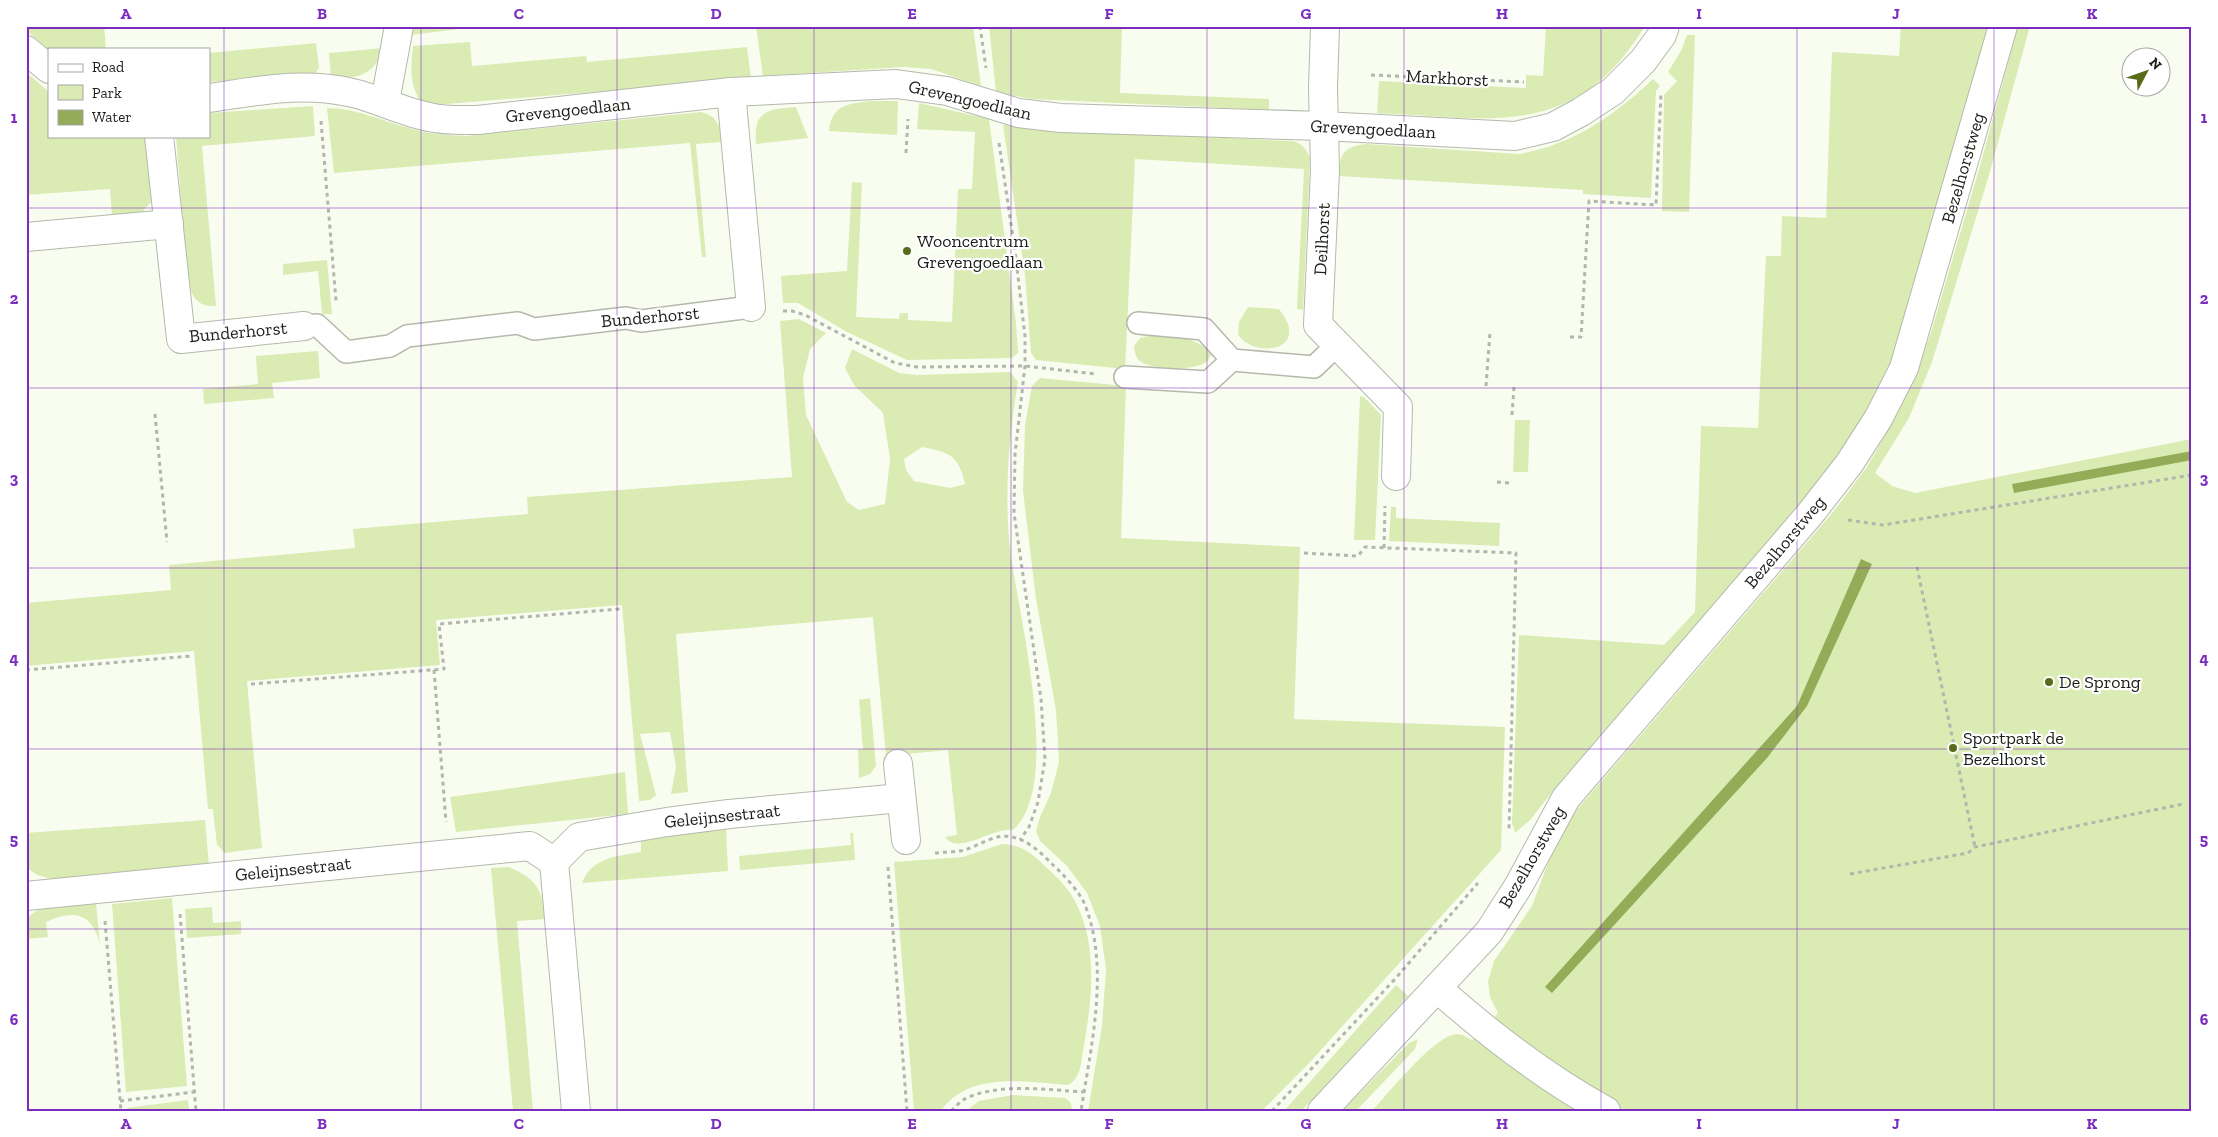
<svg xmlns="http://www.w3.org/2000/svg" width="2218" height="1137" font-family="'Zilla Slab',serif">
<rect width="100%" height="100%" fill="#f9fdf0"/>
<g fill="#daebb4" fill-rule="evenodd">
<path d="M26 26H104L106 49 49 50 26 30Z"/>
<path d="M412 26H459V29L411 35Z"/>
<path d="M756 26H973L981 86 931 69 903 67 763 76Z"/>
<path d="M989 26H1122L1120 93 1269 99V110L1031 99 996 92Z"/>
<path d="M1546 26H1645C1574 141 1494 118 1377 113L1379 81 1526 88V75L1543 76Z"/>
<path d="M1901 26H1988L1910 309 1890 363 1867 409 1836 460 1794 513 1565 776 1530 820 1515 833 1512 823 1519 635 1664 645 1695 612 1701 426 1758 428 1766 256H1781L1782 216 1826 218 1832 52 1899 56Z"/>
<path d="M2018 26H2030L1989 175 1932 362 1909 418 1875 473 1892 486 1915 493 2192 439V1111H1372C1388 1094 1436 1033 1458 1034 1462 1034 1468 1038 1472 1040L1498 1013 1490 997 1488 981 1494 961 1532 906 1561 828 1833 512 1867 467 1890 427 1920 363 1932 329 1980 166Z"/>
<path d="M1687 35H1695L1689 212 1662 211 1664 95 1677 81 1668 72 1681 51Z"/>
<path d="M470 42 472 66 586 56 587 62 747 47 751 79 434 105 420 101C409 82 411 68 413 46Z"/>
<path d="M316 43 319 68 312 77 288 75 209 82V53Z"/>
<path d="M383 48C375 76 356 79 331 78L329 53Z"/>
<path d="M26 72 49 92V136H146L153 200 140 214 112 216 110 189 26 195Z"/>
<path d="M1653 79 1660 86 1656 91 1651 198 1583 194V190L1339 176C1340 154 1342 147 1366 144L1519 154C1572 145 1614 116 1653 79Z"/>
<path d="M871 101H898L897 135 829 131C832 104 848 104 871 101Z"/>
<path d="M919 103 989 119 1016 323 1018 353 1012 358 907 360 847 332 798 303H783L781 276 847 271 852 182 862 183 856 317 899 319 900 313H908V320L952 322 958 189H972L975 132 917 129Z"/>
<path d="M313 106 315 136 202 146 216 306C194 307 191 294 187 275L176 136H209V113Z"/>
<path d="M796 107 808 138 756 144C753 111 767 109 796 107Z"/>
<path d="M327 108C356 108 382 121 409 128 428 134 446 135 466 136L701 112C718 116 720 126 722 142L696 144 706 257H702L690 143 334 173Z"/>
<path d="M1003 125 1065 131 1293 141C1303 144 1306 149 1310 158L1303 310 1297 309 1304 169 1135 159 1125 369 1036 360 1031 353 1025 275Z"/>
<path d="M327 260 332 314H322L318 271 283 275V264Z"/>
<path d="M1248 307 1279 309C1283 315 1289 322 1289 330 1291 351 1260 352 1247 343 1243 341 1241 338 1238 335L1239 322Z"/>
<path d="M799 319 826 333 810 349 803 378 806 415 847 502 859 510 885 504 890 459 883 413 854 385 845 368 852 349 899 373 918 375 1010 372 1018 382C1009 437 1004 492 1010 548 1017 610 1064 785 1013 830 992 827 959 856 945 837L957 835 948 750 886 756 873 617 676 634 688 792 671 794 676 767 670 732 640 734 656 795 650 800 639 801 622 605 436 620 440 665 247 681 262 848 225 853 217 845 213 809H208L194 651 26 666V603L171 590 169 565 355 548 353 529 528 514 527 497 792 477 780 321ZM922 447C950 453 958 454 965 484L950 488 914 481 906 470 904 459Z"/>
<path d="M1157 334C1178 335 1193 338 1210 351L1211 356C1209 358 1208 361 1206 362 1195 371 1151 370 1140 361 1135 357 1135 352 1134 346L1140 338Z"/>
<path d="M318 351 320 378 272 383 274 398 204 404 203 389 258 384 256 356Z"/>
<path d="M1040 378 1126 386 1121 538 1300 547 1294 719 1505 727 1501 850 1311 1061 1262 1111H1088L1102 1026 1106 969 1100 926 1087 893 1067 866 1040 841 1036 831 1040 817 1051 793 1059 762 1056 710 1036 599 1023 491 1025 425 1032 386Z"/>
<path d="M1360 396 1364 397 1381 415 1375 540H1354Z"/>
<path d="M1515 420H1530L1528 472H1513Z"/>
<path d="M1391 507H1396V518L1500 523 1499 546 1389 541Z"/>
<path d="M870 698 876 766 870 774 859 778 858 749H863L859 700Z"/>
<path d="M625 772 628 814 456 832 450 797Z"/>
<path d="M205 820 209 866 52 879 37 875 26 867V833Z"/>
<path d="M726 828 728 871 582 883C592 857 618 856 641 852V841Z"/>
<path d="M850 833H853L855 860 740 870 739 856 851 845Z"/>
<path d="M1002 844C1022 845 1032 853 1047 868 1058 878 1069 889 1076 903 1098 946 1092 1000 1084 1045 1081 1059 1082 1080 1067 1085 1027 1082 968 1071 941 1111H914L894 862 963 857Z"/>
<path d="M509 867C537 879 542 890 546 919L517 921 533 1111H513L491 868Z"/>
<path d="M172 898 187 1086 126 1092 112 904Z"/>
<path d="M96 904 100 944C92 913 74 909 46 922L48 937 26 939V921C38 900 75 905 96 904Z"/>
<path d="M212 907 213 923 241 921V934L187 938 185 909Z"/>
<path d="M1396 985 1408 996 1313 1099 1301 1111H1284Z"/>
<path d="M1418 1039 1415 1049 1356 1111H1342L1409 1043Z"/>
<path d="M1013 1095 1065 1098 1071 1103 1072 1111H966L979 1101Z"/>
<path d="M188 1100 189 1111H128L127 1108Z"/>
</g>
<g fill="#94ab57">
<path d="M2192 451V460L2014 493 2012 484Z"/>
<path d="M1861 559 1872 564 1807 706 1767 758 1552 993 1545 987 1797 706Z"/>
</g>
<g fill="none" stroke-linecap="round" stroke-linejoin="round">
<defs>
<g id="lane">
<path d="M1138 323 1204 329 1232 360 1314 367 1337 345"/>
<path d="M304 326 317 325 346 352 390 346 407 336 518 323 534 329 626 318 641 321 751 307"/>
<path d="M1125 377 1208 382 1232 360"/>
</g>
<g id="street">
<path d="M1325 26 1323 88 1325 170 1318 325 1398 407 1396 476"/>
<path d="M731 92 751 307"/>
<path d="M385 102 399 26"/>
<path d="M159 136 181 339 304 326"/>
<path d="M26 237 169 224"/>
<path d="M898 764 906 840"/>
<path d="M26 896 530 846 554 862"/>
<path d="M1437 988C1490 1035 1544 1077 1606 1111"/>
<path d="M576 1111 554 862 579 837 667 822 729 814 901 798"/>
<path d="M1322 1111 1489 932 1519 885 1566 798 1810 514 1849 464 1878 419 1904 368 2003 26"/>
</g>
<g id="secondary">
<path d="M26 50 49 69"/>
<path d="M209 98C258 91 303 81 353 93 378 99 403 112 429 117 445 121 462 120 478 120L731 92 896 84 947 91 1018 113 1061 118 1323 126 1515 136 1553 127 1581 112 1613 91 1643 61 1662 35 1665 26"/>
</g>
</defs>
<use href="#lane" stroke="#b5b9ac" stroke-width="24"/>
<use href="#street" stroke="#b5b9ac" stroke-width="30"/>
<use href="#secondary" stroke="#b5b9ac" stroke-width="30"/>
<g stroke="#b3b6ac" stroke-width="3" stroke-dasharray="4 4" stroke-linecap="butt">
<path d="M980 26 986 68"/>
<path d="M1371 75 1524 82"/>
<path d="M321 121 336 301"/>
<path d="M999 143 1015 251 1025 336V366L1015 454 1014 513 1041 699 1045 759 1038 802 1029 827 1020 840"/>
<path d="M906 153 908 119"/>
<path d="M783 311H792L805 315 895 363 917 367 1025 366 1096 374"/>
<path d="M1570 337H1581L1589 201 1656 205 1661 93"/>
<path d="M1486 386 1490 332"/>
<path d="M155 414 167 542"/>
<path d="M1512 415 1514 387"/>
<path d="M1497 482 1509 483"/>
<path d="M1848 520 1883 525 2192 475"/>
<path d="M1384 548 1385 506"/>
<path d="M1304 553 1358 556 1365 547 1516 553 1509 830"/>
<path d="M1917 567 1975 847"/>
<path d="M26 670 191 656"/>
<path d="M434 670 446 822"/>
<path d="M251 684 444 669 439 624 620 609"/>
<path d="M935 853C945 852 956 852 965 850 980 845 996 833 1012 837 1028 840 1041 853 1052 864 1062 873 1080 892 1085 905 1110 968 1091 1046 1081 1111"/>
<path d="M888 867 907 1111"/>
<path d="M1850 874 1968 853 1975 847 2183 804"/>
<path d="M180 914 196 1111"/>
<path d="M105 921 121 1111"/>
<path d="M120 1101 194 1092"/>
<path d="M951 1111C955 1107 959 1103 963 1100 995 1082 1049 1090 1084 1092"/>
<path d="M1272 1111 1395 979 1478 883"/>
</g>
<use href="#lane" stroke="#fff" stroke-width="21"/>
<use href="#street" stroke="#fff" stroke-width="28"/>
<use href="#secondary" stroke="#fff" stroke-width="28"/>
</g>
<path fill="none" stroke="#7b2cbf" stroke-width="1" stroke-opacity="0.55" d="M224 26V1111M421 26V1111M617 26V1111M814 26V1111M1011 26V1111M1207 26V1111M1404 26V1111M1601 26V1111M1797 26V1111M1994 26V1111M26 208H2192M26 388H2192M26 568H2192M26 749H2192M26 929H2192"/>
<g fill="#586b18" stroke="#fff" stroke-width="2">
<circle cx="907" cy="251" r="5"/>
<circle cx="2049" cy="682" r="5"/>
<circle cx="1953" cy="748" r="5"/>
</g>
<g text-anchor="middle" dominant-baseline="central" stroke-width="4.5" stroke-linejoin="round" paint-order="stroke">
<g font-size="18" fill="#1c1e19" stroke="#fff">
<text transform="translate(1447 78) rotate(3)">Markhorst</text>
<text transform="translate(970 100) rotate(13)">Grevengoedlaan</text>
<text transform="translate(568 110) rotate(-6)">Grevengoedlaan</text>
<text transform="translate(1373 129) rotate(3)">Grevengoedlaan</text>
<text transform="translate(1963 168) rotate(-74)">Bezelhorstweg</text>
<text transform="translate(1322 239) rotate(-87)">Deilhorst</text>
<text transform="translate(650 317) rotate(-5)">Bunderhorst</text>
<text transform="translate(238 332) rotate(-5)">Bunderhorst</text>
<text transform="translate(1785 542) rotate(-50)">Bezelhorstweg</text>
<text transform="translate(722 816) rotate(-6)">Geleijnsestraat</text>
<text transform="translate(1532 857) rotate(-60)">Bezelhorstweg</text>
<text transform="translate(293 869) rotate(-6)">Geleijnsestraat</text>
</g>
<g font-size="18" fill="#1c1e19" stroke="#fff" text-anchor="start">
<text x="917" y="241">Wooncentrum<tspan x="917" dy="21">Grevengoedlaan</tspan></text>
<text x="2059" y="682">De Sprong</text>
<text x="1963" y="738">Sportpark de<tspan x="1963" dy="21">Bezelhorst</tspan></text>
</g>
</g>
<rect width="2218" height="1137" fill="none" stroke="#ffffff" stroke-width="55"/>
<rect x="48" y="48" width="162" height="90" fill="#ffffff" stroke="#a4a5a3"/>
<rect x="58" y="64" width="25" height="8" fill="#ffffff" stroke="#a4a5a3"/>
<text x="92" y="72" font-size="15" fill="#1c1e19">Road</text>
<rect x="58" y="85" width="25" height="15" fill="#daebb4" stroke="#a4a5a3"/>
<text x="92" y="98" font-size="15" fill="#1c1e19">Park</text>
<rect x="58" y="110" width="25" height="15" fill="#94ab57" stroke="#a4a5a3"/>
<text x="92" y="122" font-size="15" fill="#1c1e19">Water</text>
<g transform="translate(2146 72) rotate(49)"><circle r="24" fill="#ffffff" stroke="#a4a5a3"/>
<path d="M0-4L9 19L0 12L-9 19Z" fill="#586b18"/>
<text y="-8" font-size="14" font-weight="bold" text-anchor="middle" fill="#1c1e19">N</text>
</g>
<rect x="28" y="28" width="2162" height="1082" fill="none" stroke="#7b2cbf" stroke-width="2"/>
<g font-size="16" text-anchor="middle" font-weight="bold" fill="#7b2cbf">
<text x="126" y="19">A</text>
<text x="322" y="19">B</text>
<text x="519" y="19">C</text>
<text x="716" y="19">D</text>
<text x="912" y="19">E</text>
<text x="1109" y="19">F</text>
<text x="1306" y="19">G</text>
<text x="1502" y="19">H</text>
<text x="1699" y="19">I</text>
<text x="1896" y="19">J</text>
<text x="2092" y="19">K</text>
<text x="14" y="123">1</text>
<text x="2204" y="123">1</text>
<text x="14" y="304">2</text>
<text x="2204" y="304">2</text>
<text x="14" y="484">3</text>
<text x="2204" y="484">3</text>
<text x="14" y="664">4</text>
<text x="2204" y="664">4</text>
<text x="14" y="845">5</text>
<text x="2204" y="845">5</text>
<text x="14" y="1025">6</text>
<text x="2204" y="1025">6</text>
<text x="126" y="1129">A</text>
<text x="322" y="1129">B</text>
<text x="519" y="1129">C</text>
<text x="716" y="1129">D</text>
<text x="912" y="1129">E</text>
<text x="1109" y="1129">F</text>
<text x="1306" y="1129">G</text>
<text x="1502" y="1129">H</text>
<text x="1699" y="1129">I</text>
<text x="1896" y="1129">J</text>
<text x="2092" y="1129">K</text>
</g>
</svg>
